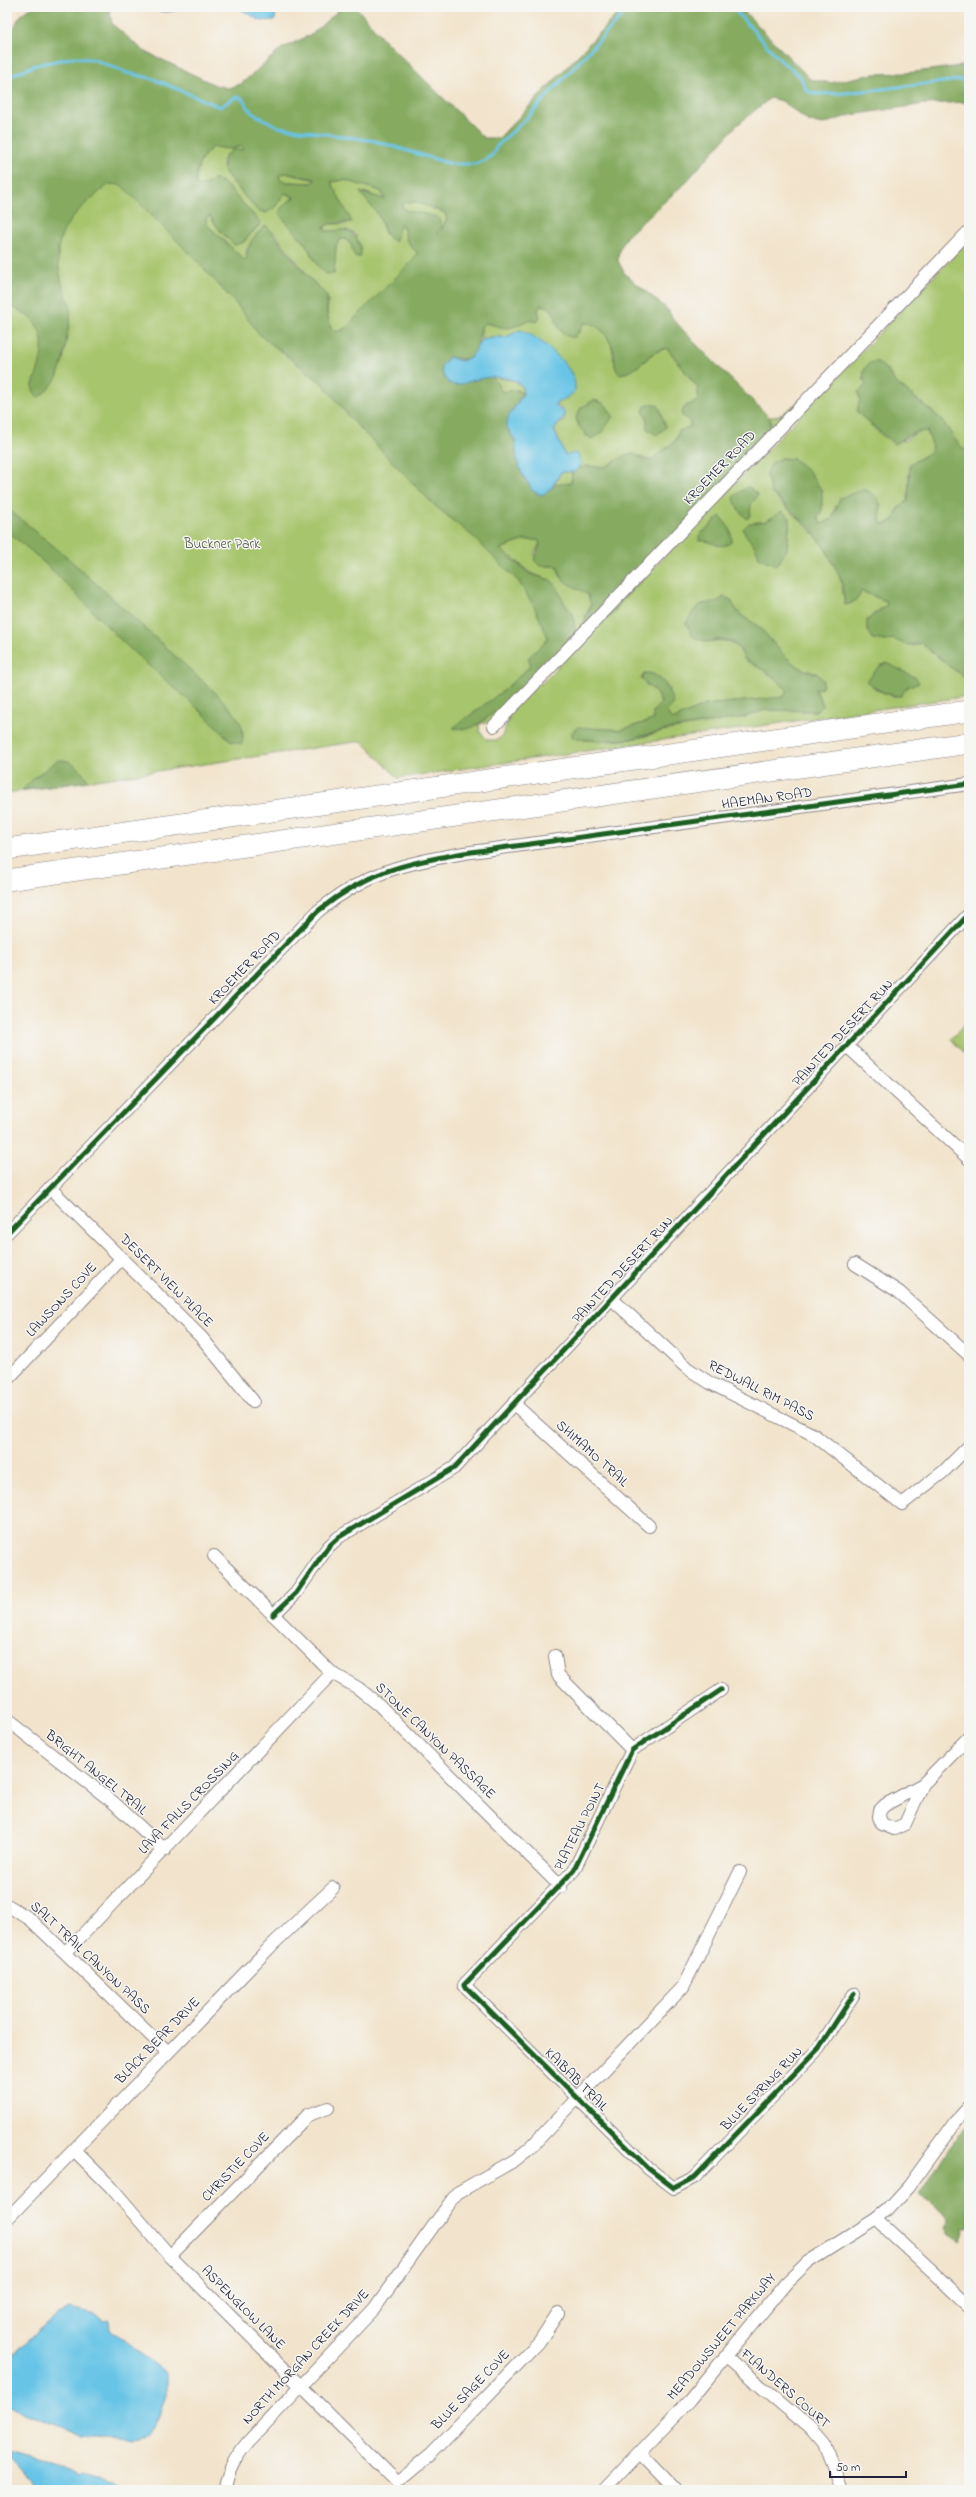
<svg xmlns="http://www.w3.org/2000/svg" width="976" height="2497" font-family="'Indie Flower',sans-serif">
<rect width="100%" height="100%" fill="#f6f6f2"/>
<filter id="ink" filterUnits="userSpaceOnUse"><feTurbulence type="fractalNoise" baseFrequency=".025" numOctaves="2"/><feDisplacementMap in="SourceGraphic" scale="8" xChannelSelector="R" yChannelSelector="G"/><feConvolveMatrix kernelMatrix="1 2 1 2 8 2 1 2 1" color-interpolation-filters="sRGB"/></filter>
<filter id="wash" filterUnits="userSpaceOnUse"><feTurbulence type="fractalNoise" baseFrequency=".012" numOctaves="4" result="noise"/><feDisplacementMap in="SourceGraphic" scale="16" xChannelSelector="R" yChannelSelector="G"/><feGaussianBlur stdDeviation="0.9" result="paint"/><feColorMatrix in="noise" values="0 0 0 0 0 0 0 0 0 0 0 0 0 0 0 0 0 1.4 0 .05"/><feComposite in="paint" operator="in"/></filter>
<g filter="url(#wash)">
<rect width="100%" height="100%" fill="#f2e4cc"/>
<g fill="#a7c56d" stroke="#647454" fill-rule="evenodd">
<path d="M7 45 500 549 524 540H538L540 543 534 554 545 566H557L560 576 589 595 591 605 585 616 586 624 571 639 575 628 573 614 564 603 557 586 550 580 530 573 510 555 570 615 529 658 540 685 598 624 616 610 618 605 969 240V251H966L969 262V454L957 442 941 419 895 382 887 369 863 378 866 385 857 412 884 437 905 441 917 432 927 431 932 444V452L925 456 909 473 908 501 899 507 894 520 884 525 880 520 881 504 836 506 832 519 821 525 818 517C831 497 806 475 794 459L781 458 771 493C796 518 830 541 840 578 843 587 843 596 845 605 853 603 859 599 861 591L886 601 887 605 872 615 885 641 893 639 914 646 921 643 954 670 969 679V696L398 778 362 741 7 793ZM770 518H790L787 549 757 547 754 542 759 522 767 521ZM721 520 730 529 719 546 709 540 702 532 706 531 714 521ZM724 597 731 600C741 622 752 618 764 632 779 649 792 670 817 673L815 689 823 705 817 711 765 710 745 717 661 731C638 741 608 742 584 740L610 729 620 730 654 720 653 711 661 703 653 688 646 685 650 673 661 679 669 689 667 712 672 720 705 705 784 697 787 690C774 676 762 669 745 660 737 642 727 638 708 642L686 623 703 604H714ZM880 666C892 669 912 672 919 683L909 686 894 697 877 690 872 685 874 674ZM509 719 502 736 497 740H487L480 732 479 724Z"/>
<path d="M242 146 244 150 222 161 226 174 247 199 257 210 266 213 281 200 284 193 294 197 289 201 305 243 318 266 334 274 336 246 340 239H346L351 245 362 250 355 234 347 230 326 231 324 228 329 224H346L342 206 331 182 345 180 381 191 385 199H380L365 192 380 219 385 234 397 238V231L400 224 403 226 407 241 417 253 414 259 344 329 338 332 331 328 327 314 328 301 274 233 265 226 246 250 247 262 207 225 206 218 210 216 214 223 243 243 261 223 223 182 215 180 198 188 196 185C196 168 200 157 213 147L231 149Z"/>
<path d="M285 173 315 180 312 183 287 182 280 179 278 176Z"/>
<path d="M404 202H416L445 213 447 219 439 234 435 233 439 230C430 224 407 213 402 206Z"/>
<path d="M541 305 547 306 556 314V322L579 333 584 323C601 320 615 345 613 359L644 362 651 354 667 348 698 388V401L686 406 691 426 679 431 675 441 651 460C645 460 639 455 633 455 621 455 615 466 604 467 595 468 588 465 579 468L581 463 565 455 554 430 555 426 564 421V411L555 404 572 374 547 346 520 330 507 337H490L481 340V327L485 323 508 328 530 319ZM581 408 587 437C580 423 572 426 581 408ZM660 409 664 424 647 429V418Z"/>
<path d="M493 377 516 381 522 386 523 394 517 390 502 392Z"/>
<path d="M799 401 769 434 771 421 769 417 781 415Z"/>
<path d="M561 472H572L571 484 554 485Z"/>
<path d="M969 1020V1059L951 1039Z"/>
</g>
<g fill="#85aa60" stroke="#54664e" fill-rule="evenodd">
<path d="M34 7H109L112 24 144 51 215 85 228 88 241 84 281 49 312 34 342 7H356L385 41 484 138H499L624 7H740L810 79 830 83 873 74 906 73 969 65V102L925 104 851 115 823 124 808 121 782 101 770 98 736 126 685 183 626 237 619 251 618 261 625 274 668 310 673 319 694 342 769 417C774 429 766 439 756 447 753 449 747 450 745 452 741 456 739 461 739 467L618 605 611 616 598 624 584 622 591 605 588 595 563 580 557 566H540L534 560 540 544 538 540H524L500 549 530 574 550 580 557 586 564 603 573 614 575 632C567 650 494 716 475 726 468 730 460 729 453 728L504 690 531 665 528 658 548 638 534 606 519 582 471 535 435 506 351 419 323 384 260 335 238 306 194 258 121 185 109 184C91 199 66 217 60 241 56 253 59 273 63 286 64 292 69 299 70 306 72 315 69 327 67 336 63 362 61 383 37 398L32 387C46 350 52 322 7 305V45C16 29 14 14 34 7ZM242 146 243 150H233L225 156 223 168 226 174 257 210 266 213 275 207 285 193 294 197 281 208 279 214 305 243 318 266 326 274H334L336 246 340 239H346L351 245 354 256 360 257C362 250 360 248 358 242 350 225 342 231 326 231L324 227 329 224 352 222 331 182 345 180 381 191 385 199 360 192C366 201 375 209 380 218 386 230 382 234 395 242L400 225 403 226 407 241 417 253 414 259 344 329 338 332 331 328 327 314V296L302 270 267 226H265C251 239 248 243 246 261L207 225 206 218 210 216 221 232 234 245 242 243 261 223 223 182 215 180 199 187 196 185C196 168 200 157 213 147L231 149ZM285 173 315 179V180L312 183 287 182 280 179 279 176ZM404 202H416L445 213 447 219 439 234 436 233 442 226 438 217 406 210 402 206ZM541 305C564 308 548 333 574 338L584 323C597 321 610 338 613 349 616 359 612 365 619 374 641 373 647 350 667 348L698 388V401C690 404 681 406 682 416L689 420 691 426 679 431 675 441 651 460H645L635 454H627L605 467 585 466 572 472 571 483 556 484 551 489 517 461 515 440 509 432V416L523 394 517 390 502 392 493 377H485L456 385 449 357C479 366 477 348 481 327L485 323C493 324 500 328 507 328 519 328 523 317 537 322L540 317 538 310Z"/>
<path d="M876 361 886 369 895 382 941 419 957 442 969 454V679L954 670 921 643C906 646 908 646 893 639L885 641 873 639 867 629V620L887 605 886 601 861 591C859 599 854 603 845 605L841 579 827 552 812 530 771 492 766 474 772 463 781 458 794 459 808 470 822 491V510L818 517 821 524 832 519 840 498 864 489C881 498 881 501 880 520L884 525 894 520 899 507 908 501 910 464 931 452 932 444 927 431 917 432 894 444 857 412 860 399 858 392 866 385C861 374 863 364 876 361Z"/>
<path d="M594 400 605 404 613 416 602 433 591 439 580 428 576 418 581 408Z"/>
<path d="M654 404 658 405 666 427 657 435 647 429V418L643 411 645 406Z"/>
<path d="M748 486 758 495 751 504 750 516 747 519 738 509 733 497Z"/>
<path d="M7 508 67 557 220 697C234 714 246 720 242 744L230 741C199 706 162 679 128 647 88 609 52 564 7 532Z"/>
<path d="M782 511 790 518 787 549 777 565 759 558C756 542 748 542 743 529L749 523 767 521Z"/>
<path d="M720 516 730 529 732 541C721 552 712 540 699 540V536Z"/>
<path d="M724 597 731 600C741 622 752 618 764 632 779 649 792 670 817 673L823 680 822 688 815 689 823 705 817 711 765 710 745 717 670 729 630 739 599 741 572 738V732L578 727 620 730 653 720V711L661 703C659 693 648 686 641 679L644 673C661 672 669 689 673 703L667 712 672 720 705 705 784 697 787 690C774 676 762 668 745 660L740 649 732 642 720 639 708 642 693 637 686 623C690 617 696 605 703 604 715 601 713 605 724 597Z"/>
<path d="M887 663 916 678 919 683 907 687 901 696C889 697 875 689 866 681L880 666Z"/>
<path d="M58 760C74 759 79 770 89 781L22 790 36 776Z"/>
<path d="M969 2123V2227L964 2228 965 2232 960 2241 949 2234 945 2227 949 2220 942 2211 920 2195C936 2171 948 2143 969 2123Z"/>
</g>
<g fill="#68c4e6" stroke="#457390">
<path d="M151 7H186C173 12 163 15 151 7Z"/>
<path d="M237 7H273L276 10 275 20 261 21Z"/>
<path d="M520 330C536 334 565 360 572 375 575 380 575 385 575 391L568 397 555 404 558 409 564 411V417L554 430 565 455 577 453 581 463 575 472H561L551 489 542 495 533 491 522 474 517 461 515 440 506 426 509 416 523 394 522 386C508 374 488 376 471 381 467 382 461 385 456 385 447 385 442 375 441 367L449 357 461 361 471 357 481 340 490 337H507Z"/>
<path d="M70 2308 95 2314 103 2321 109 2320 110 2329 166 2374V2395L158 2418 148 2436 137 2442 131 2443 97 2435H78L65 2427 7 2406V2362L27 2341 58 2314Z"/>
<path d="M7 2451 64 2466 80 2475 83 2474 116 2483 123 2490H38L9 2458Z"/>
</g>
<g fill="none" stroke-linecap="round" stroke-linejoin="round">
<g stroke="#68c4e6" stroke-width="3">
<path d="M732 7 782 62 800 76 807 91 817 94 845 93 969 79"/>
<path d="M7 77 36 65 75 57 95 60 127 73 151 78 220 107 236 97 242 98 252 113 279 127 375 141 451 164H475L486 160 493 154 497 146 526 119 630 7"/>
</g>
</g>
</g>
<g filter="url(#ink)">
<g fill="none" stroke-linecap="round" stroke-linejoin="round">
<defs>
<g id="street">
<path d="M494 726 969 231"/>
<path d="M847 1046 969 1159"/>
<path d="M50 1188 202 1338 253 1401"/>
<path d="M7 1233 318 911C368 871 403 864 464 853L969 784"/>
<path d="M855 1264 899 1292 969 1355"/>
<path d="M612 1299 687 1368 710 1383 814 1435 902 1504 943 1472 969 1446"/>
<path d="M7 1380 122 1258"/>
<path d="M514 1404 649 1526"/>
<path d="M214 1556 332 1673 358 1688 379 1705 561 1887"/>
<path d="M273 1615 296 1593 328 1547 339 1537 454 1468 969 914"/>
<path d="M555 1656 558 1675 632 1750"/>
<path d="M721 1690 632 1750 574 1870 464 1985 649 2169 674 2188 695 2177 819 2048 854 1994"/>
<path d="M7 1720 114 1803 165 1850"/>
<path d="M923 1784 905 1824 894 1829 882 1824 879 1817 880 1810 885 1805 923 1784 969 1737"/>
<path d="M7 1905 30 1919 168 2052"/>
<path d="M66 1952 332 1673"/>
<path d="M74 2150 111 2187 170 2256 397 2482 430 2455 539 2342 558 2313"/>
<path d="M7 2219 274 1943 333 1888"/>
<path d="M876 2219 969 2305"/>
<path d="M170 2256 308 2115 328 2108"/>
<path d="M725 2356 810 2428 824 2444 842 2490"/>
<path d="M640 2453 674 2488"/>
<path d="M225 2490C227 2471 236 2457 247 2443L374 2309 457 2193 515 2160 530 2148 683 1987 740 1872"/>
<path d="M604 2490 689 2401 786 2283 808 2262 876 2219 888 2209 909 2186 956 2121 969 2107"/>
</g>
<g id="highway">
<path d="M7 849 969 711"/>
<path d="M7 880 969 743"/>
</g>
</defs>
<use href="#street" stroke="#8a8384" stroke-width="14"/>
<use href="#highway" stroke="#8a8384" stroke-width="22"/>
<use href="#street" stroke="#fff" stroke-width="12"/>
<use href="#highway" stroke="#fff" stroke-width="21"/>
<defs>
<g id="cycleway">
<path d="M7 1233 318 911C368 871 403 864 464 853L969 784"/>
<path d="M273 1615 296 1593 328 1547 339 1537 454 1468 969 914"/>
<path d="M721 1690 632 1750 574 1870 464 1985 649 2169 674 2188 695 2177 819 2048 854 1994"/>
</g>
</defs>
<use href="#cycleway" stroke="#f6f6f2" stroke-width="8"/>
<use href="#cycleway" stroke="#1b5e20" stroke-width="5"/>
</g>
</g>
<g text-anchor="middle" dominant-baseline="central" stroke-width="3" stroke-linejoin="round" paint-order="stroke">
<g font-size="14" fill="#22223b" stroke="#f6f6f2">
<text transform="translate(720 468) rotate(-46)">KROEMER ROAD</text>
<text transform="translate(767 799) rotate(-8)">HAEMAN ROAD</text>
<text transform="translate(245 968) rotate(-46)">KROEMER ROAD</text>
<text transform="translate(843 1033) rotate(-47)">PAINTED DESERT RUN</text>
<text transform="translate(623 1270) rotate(-47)">PAINTED DESERT RUN</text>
<text transform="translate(166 1281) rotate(45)">DESERT VIEW PLACE</text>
<text transform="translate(62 1300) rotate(-47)">LAWSONS COVE</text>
<text transform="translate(761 1391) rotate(27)">REDWALL RIM PASS</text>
<text transform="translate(592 1454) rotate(42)">SHIMAMO TRAIL</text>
<text transform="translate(435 1741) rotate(44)">STONE CANYON PASSAGE</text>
<text transform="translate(96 1773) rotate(39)">BRIGHT ANGEL TRAIL</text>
<text transform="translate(189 1803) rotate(-46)">LAVA FALLS CROSSING</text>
<text transform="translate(580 1827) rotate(-63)">PLATEAU POINT</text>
<text transform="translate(90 1958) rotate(43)">SALT TRAIL CANYON PASS</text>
<text transform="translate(158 2041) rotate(-46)">BLACK BEAR DRIVE</text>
<text transform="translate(576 2080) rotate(45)">KAIBAB TRAIL</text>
<text transform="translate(762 2089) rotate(-46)">BLUE SPRING RUN</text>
<text transform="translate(236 2167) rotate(-46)">CHRISTIE COVE</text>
<text transform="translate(243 2308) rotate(45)">ASPENGLOW LANE</text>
<text transform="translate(722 2337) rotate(-50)">MEADOWSWEET PARKWAY</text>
<text transform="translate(306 2357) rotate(-47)">NORTH MORGAN CREEK DRIVE</text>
<text transform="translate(785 2389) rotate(41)">FLANDERS COURT</text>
<text transform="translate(471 2390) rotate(-46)">BLUE SAGE COVE</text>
</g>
<g font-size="14" fill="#515b4c" stroke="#f6f6f2">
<text x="222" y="544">Buckner Park</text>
</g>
</g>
<rect width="976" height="2497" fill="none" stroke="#f6f6f2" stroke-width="24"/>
<path d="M830 2471v6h76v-6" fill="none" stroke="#22223b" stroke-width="2"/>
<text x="836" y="2471" font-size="12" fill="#22223b" stroke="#f6f6f2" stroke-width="3" paint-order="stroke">50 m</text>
</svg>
